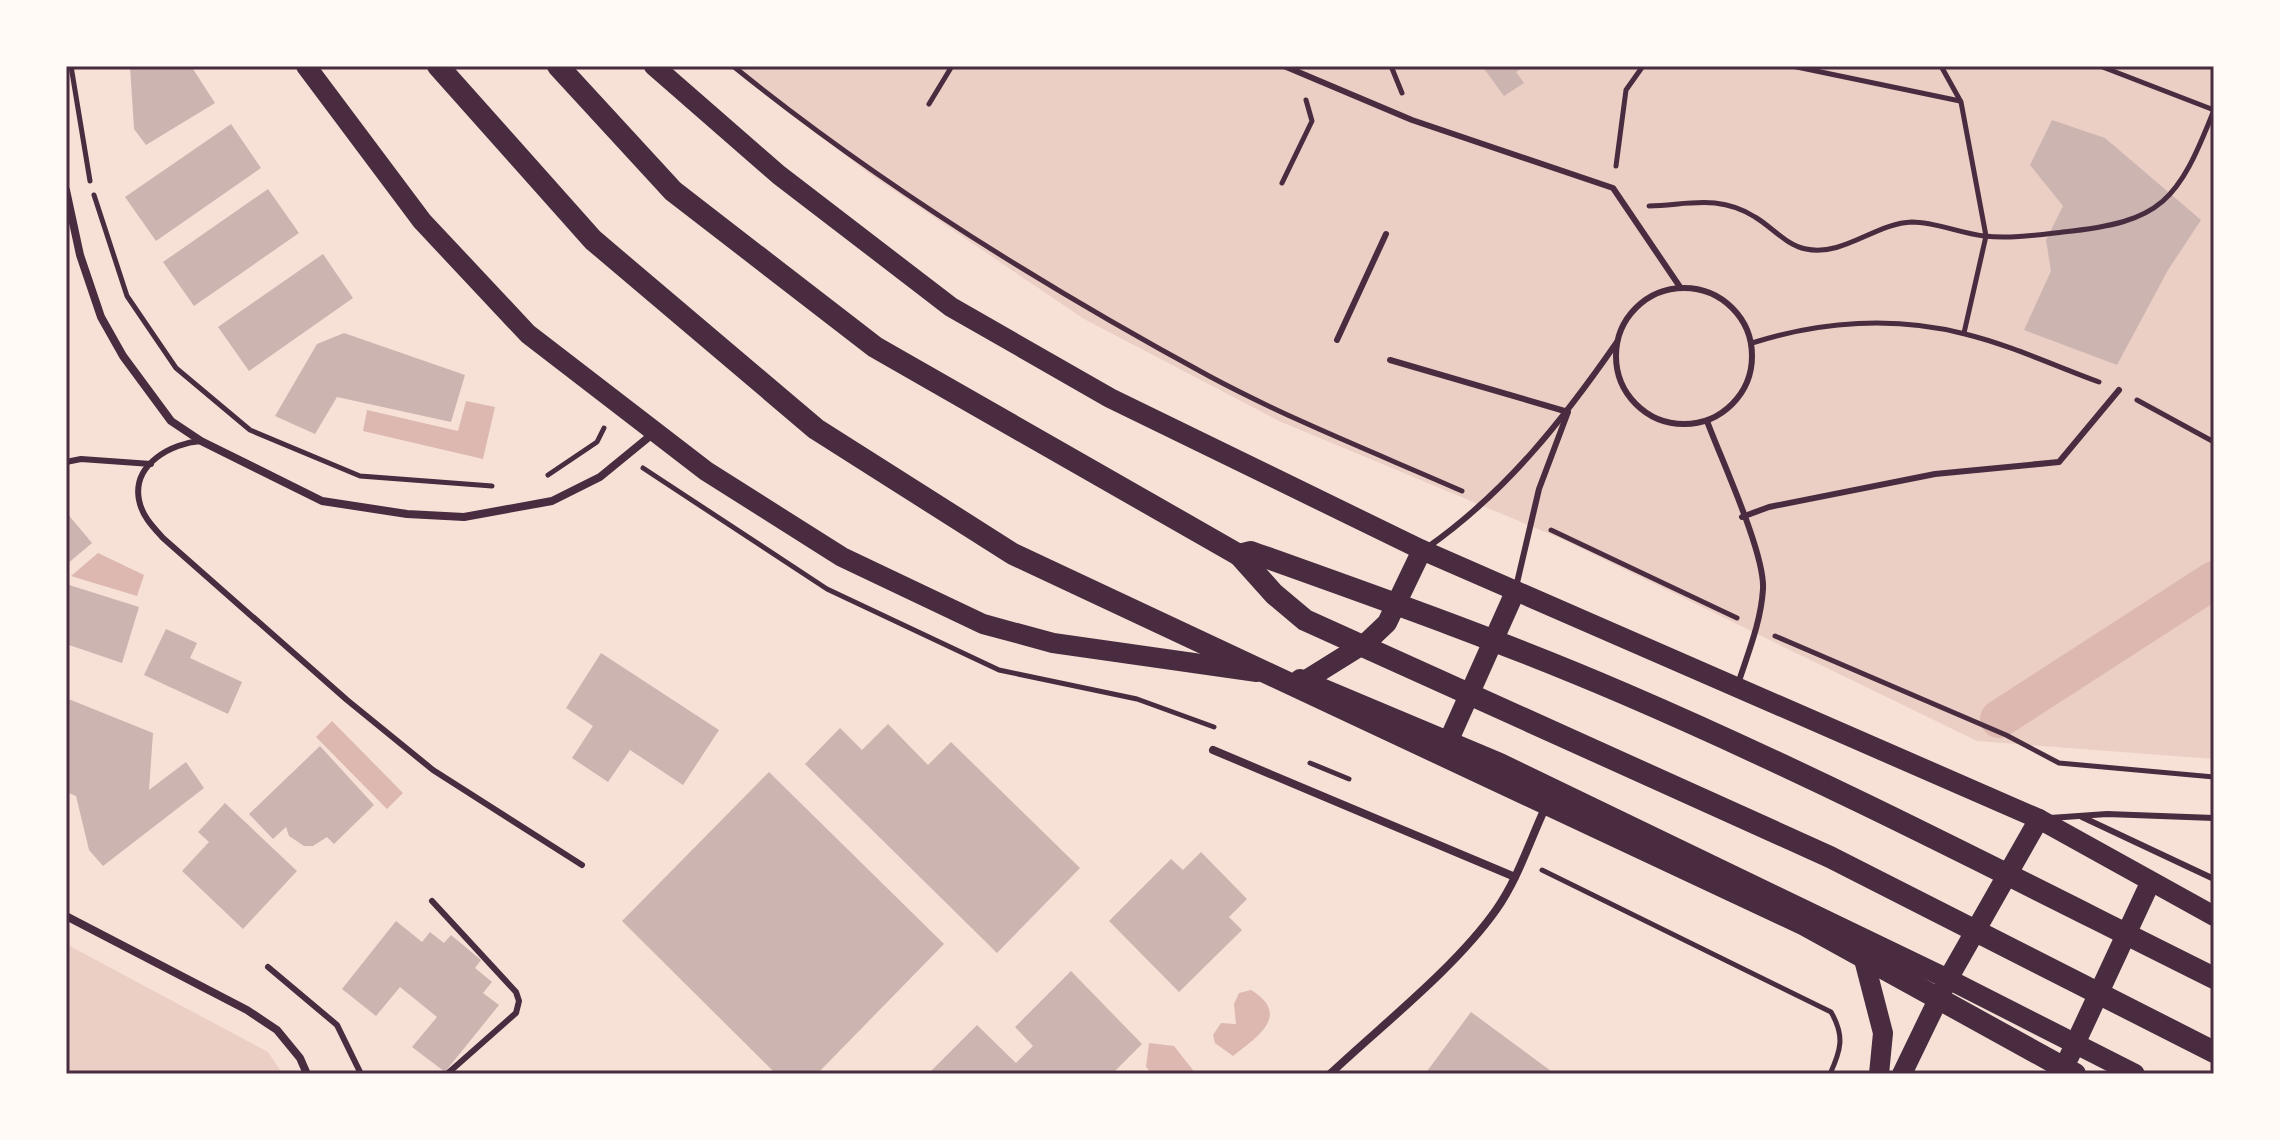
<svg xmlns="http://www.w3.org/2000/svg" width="2280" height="1140" font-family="Mulish,sans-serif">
<rect width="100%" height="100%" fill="#f7e1d7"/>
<g fill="#ebcfc5">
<path d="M731 66H2214V759L1977 741 1562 539 1279 421 1084 319 867 172Z"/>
<path d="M66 944 268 1052 283 1074H66Z"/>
</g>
<g fill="#dcb8b0">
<path d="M466 401 495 407 483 459 363 431 367 410 458 431Z"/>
<path d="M98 553 144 575 137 596 71 576Z"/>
<path d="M332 721 403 793 387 809 316 737Z"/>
<path d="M1251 990C1292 1015 1257 1037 1233 1056L1215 1043 1213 1035 1221 1023 1236 1024 1234 1004 1239 993Z"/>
<path d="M1149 1043 1174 1046 1196 1074H1152L1146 1067Z"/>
</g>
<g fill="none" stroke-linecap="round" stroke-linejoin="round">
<path stroke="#dcb8b0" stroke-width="38" d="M1999 719 2214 580"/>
</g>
<g fill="#ccb4b1">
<path d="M130 66H191L215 103 146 145 134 129Z"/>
<path d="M1482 66H1525L1516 72 1524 83 1504 96Z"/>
<path d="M2052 120 2105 138 2201 220 2168 270 2117 365 2024 330 2051 271 2046 240 2063 206 2030 165Z"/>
<path d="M231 124 261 168 156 241 125 197Z"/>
<path d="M268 189 299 233 194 306 163 262Z"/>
<path d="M323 254 353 298 249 371 218 327Z"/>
<path d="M344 333 465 375 451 422 337 397 315 434 275 416 317 344Z"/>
<path d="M66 512 92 543 66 565Z"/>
<path d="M66 584 139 607 122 663 66 644Z"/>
<path d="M166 629 197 643 190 658 242 682 228 714 144 675Z"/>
<path d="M601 653 719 730 683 785 630 750 608 782 572 758 593 726 566 708Z"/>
<path d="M66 698 153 733 149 790 186 762 204 788 103 866 89 850 76 796 66 792Z"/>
<path d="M888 724 928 765 951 742 1080 868 997 953 805 764 840 728 862 750Z"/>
<path d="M320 746 374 805 334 844 327 837 313 846H304L289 836 286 827 273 839 249 814Z"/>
<path d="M769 772 944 944 817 1074H776L622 921Z"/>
<path d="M225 803 297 871 243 929 182 871 209 842 198 832Z"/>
<path d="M1201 852 1247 899 1229 917 1242 930 1179 992 1109 921 1171 859 1183 870Z"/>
<path d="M396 921 422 942 430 932 444 943 451 935 481 960 475 968 492 982 483 993 499 1005 445 1072 412 1047 437 1017 400 987 376 1016 342 989Z"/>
<path d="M1071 971 1142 1044 1112 1074H928L977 1025 1016 1063 1033 1046 1015 1027Z"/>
<path d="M1471 1012 1555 1074H1425Z"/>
</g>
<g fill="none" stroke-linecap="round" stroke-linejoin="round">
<g stroke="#4a2c40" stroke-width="5">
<path d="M71 66 90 181"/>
<path d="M733 66C880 185 1043 286 1209 376 1291 420 1378 454 1462 491"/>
<path d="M1391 66 1402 93"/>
<path d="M1792 66 1960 101"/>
<path d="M1941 66 1961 102 1986 236 1964 333"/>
<path d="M2100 66 2214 110"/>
<path d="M929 104 952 66"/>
<path d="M1616 166 1626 90 1643 66"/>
<path d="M1282 183 1312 121 1306 100"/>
<path d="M94 195 127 296 176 368 250 430 360 476 492 486"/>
<path d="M1649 206C1688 205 1718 194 1755 217 1772 227 1786 245 1806 249 1843 257 1876 223 1912 222 1935 222 1960 233 1984 236 2009 239 2037 235 2063 232 2163 222 2178 201 2214 110"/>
<path d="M1752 343C1821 321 1895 316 1965 334 2010 345 2055 366 2099 382"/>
<path d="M2137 400 2214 442"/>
<path d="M643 468 827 589 999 670 1137 699 1214 727"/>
<path d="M548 475 597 442 604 428"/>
<path d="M1551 530 1737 618"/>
<path d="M1775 636 2006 735 2059 763 2214 777"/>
<path d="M1310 763 1349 779"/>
<path d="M1542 870 1831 1012C1845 1036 1841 1050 1830 1074"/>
</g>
<g stroke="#4a2c40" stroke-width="6">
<path d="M1284 66 1412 120 1613 188 1680 287"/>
<circle cx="1684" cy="356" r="68"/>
<path d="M1337 340 1386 234"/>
<path d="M1390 360 1568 412 1539 489 1516 587"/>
<path d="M1707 421C1721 459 1765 553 1763 589 1761 622 1748 653 1738 684"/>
<path d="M201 441C172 443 132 464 139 500 142 516 153 527 163 538L347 700 433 770 582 865"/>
<path d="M66 462 81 459 151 464"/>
<path d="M1742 517 1769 507 1935 474 2059 462 2119 390"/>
<path d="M1428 547C1506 492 1563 420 1617 342"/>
<path d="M2082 817 2214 879"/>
<path d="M2050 818 2107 814 2214 818"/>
<path d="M432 901 516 992 519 1001 516 1013 447 1074"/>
<path d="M268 967 337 1025 361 1074"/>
</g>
<g stroke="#4a2c40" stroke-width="8">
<path d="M66 190 80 255 101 317 123 356 171 421 201 441 322 501 407 514 464 517 552 501 600 477 655 432"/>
<path d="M1213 750 1515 877"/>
<path d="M66 916 247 1010 277 1030 300 1058 307 1074"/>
<path d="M1330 1074C1382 1025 1455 968 1496 910 1518 879 1530 840 1546 806"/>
</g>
<g stroke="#4a2c40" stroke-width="20">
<path d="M306 66 422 221 528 334 706 471 842 557 983 624 1053 643 1257 672"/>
<path d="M654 66 779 175 951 307 1110 398 1422 550 2039 819 2214 916"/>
<path d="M1300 679 1500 763 1948 979 2135 1074"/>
<path d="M1306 680 1367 642 1387 623 1422 550"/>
<path d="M1448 742 1515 592"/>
<path d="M1861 948 1883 1033 1879 1074"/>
<path d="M2069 1057 2150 883"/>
<path d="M1902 1074 1948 979 2039 819"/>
</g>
<g stroke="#4a2c40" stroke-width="22">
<path d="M438 66 593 240 816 429 1013 554 1805 925 2075 1074"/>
<path d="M558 66 673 191 875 347 1239 555 1274 594 1305 620 1830 857 2214 1052"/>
<path d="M1239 555 1251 552C1377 597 1502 641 1625 694 1825 780 2019 881 2214 978"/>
</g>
</g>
<rect width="2280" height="1140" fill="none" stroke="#fffaf5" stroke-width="136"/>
<rect x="68" y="68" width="2144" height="1004" fill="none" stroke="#4a2c40" stroke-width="3"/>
</svg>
